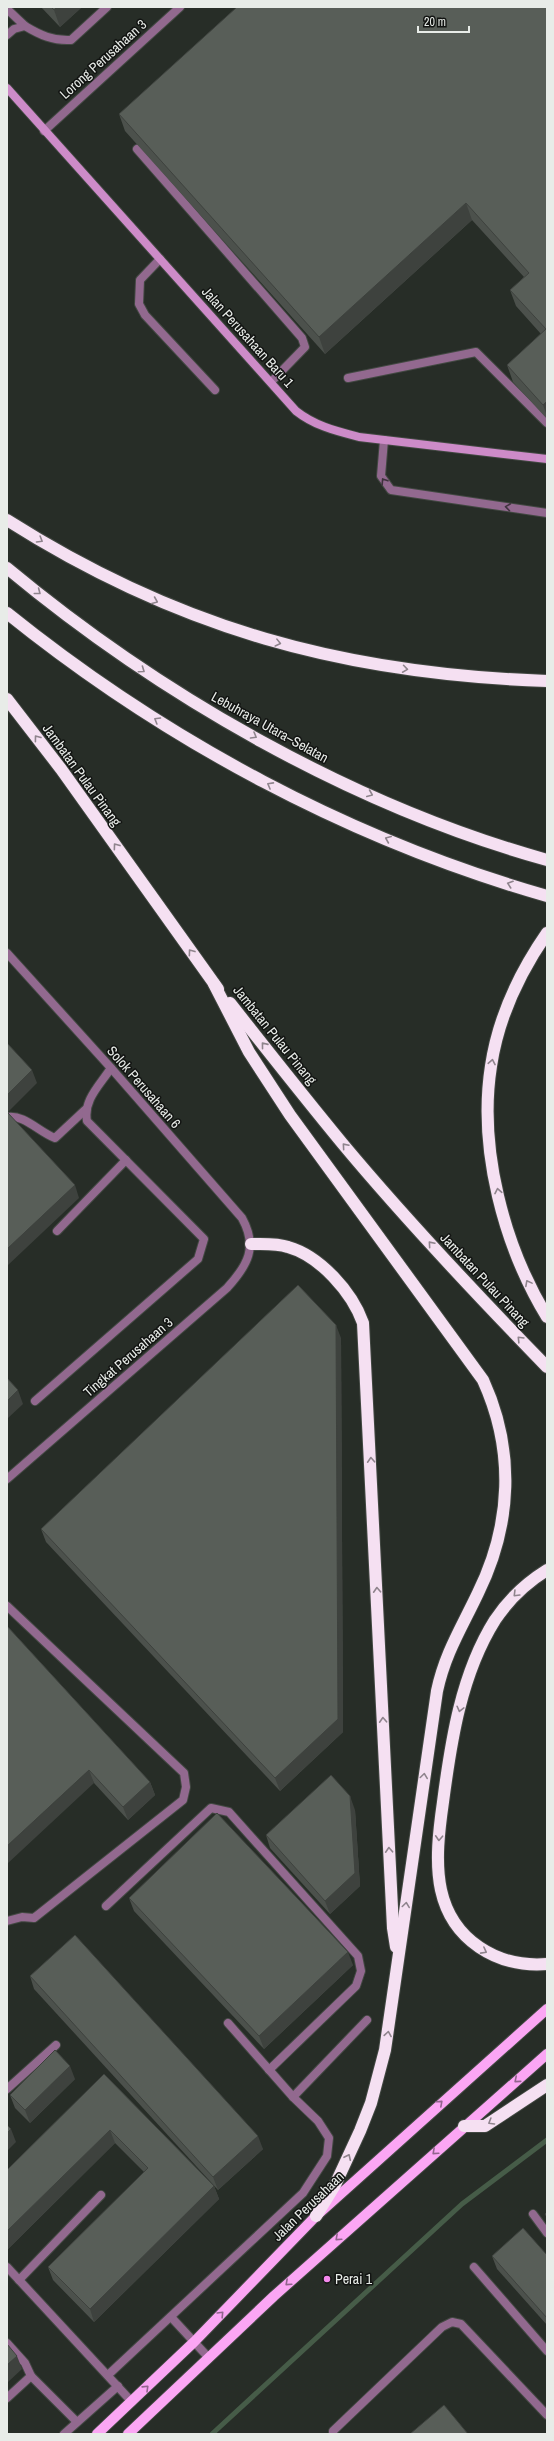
<svg xmlns="http://www.w3.org/2000/svg" width="554" height="2441" font-family="'Archivo Narrow',sans-serif">
<rect width="100%" height="100%" fill="#272d27"/>
<g fill="none" stroke-linecap="round" stroke-linejoin="round">
<path stroke="#465c48" stroke-width="5" d="M212 2434 462 2204 547 2140"/>
<defs>
<g id="lane">
<path d="M7 9 25 26"/>
<path d="M7 35 14 29 25 26C40 35 53 41 71 40L107 7"/>
<path d="M137 149 302 338 305 347 271 382"/>
<path d="M160 259 140 280 139 304 145 315 215 390"/>
<path d="M348 378 476 352 547 423"/>
<path d="M384 440 381 476 391 490 547 513"/>
<path d="M7 1117C24 1114 39 1132 55 1138L85 1110"/>
<path d="M57 1231 126 1160"/>
<path d="M35 1401 198 1259 204 1239 87 1121C83 1100 100 1085 111 1068"/>
<path d="M7 1606 184 1773 186 1787 183 1800 34 1918 22 1917 7 1921"/>
<path d="M106 1906 211 1808 229 1812 358 1956 361 1971 356 1986 269 2070"/>
<path d="M7 2089 56 2045"/>
<path d="M293 2097 367 2020"/>
<path d="M533 2214 547 2233"/>
<path d="M7 2267 132 2402"/>
<path d="M474 2267 547 2351"/>
<path d="M19 2280 101 2195"/>
<path d="M171 2317 209 2358"/>
<path d="M7 2343 25 2363 31 2376 7 2398"/>
<path d="M108 2375 303 2193 327 2156 329 2138 318 2121 293 2097 228 2023"/>
<path d="M31 2376 77 2422"/>
<path d="M64 2434 118 2386"/>
<path d="M333 2434V2431L442 2327 452 2322 461 2324 547 2415"/>
</g>
<g id="street">
<path d="M44 131 180 7"/>
<path d="M7 953 111 1068 242 1218C258 1247 248 1265 227 1288L7 1479"/>
</g>
<path id="secondary" d="M7 88 296 411C315 426 336 431 359 437L547 459"/>
<g id="primary">
<path d="M97 2434 194 2342 316 2216 547 2009"/>
<path d="M128 2434 274 2296 547 2054"/>
</g>
<g id="highway">
<path d="M7 520C179 629 344 674 547 681"/>
<path d="M7 568C161 696 353 806 547 860"/>
<path d="M7 613C166 741 351 840 547 896"/>
<path d="M7 699 61 769 218 989"/>
<path d="M547 933C520 972 498 1019 491 1066 478 1149 504 1246 547 1317"/>
<path d="M214 984 249 1052 290 1115 483 1380C515 1450 512 1524 478 1593 462 1627 445 1653 437 1691L385 2050 371 2103 360 2131 335 2185 316 2216"/>
<path d="M230 1003C267 1050 304 1097 342 1143 407 1221 476 1294 547 1367"/>
<path d="M251 1244C262 1244 277 1243 288 1247 320 1256 352 1292 363 1323L393 1928 396 1947"/>
<path d="M547 1570C526 1583 509 1599 495 1620 461 1674 451 1741 443 1802 439 1830 435 1862 441 1890 452 1940 497 1968 547 1964"/>
<path d="M464 2126H485L547 2085"/>
</g>
</defs>
<use href="#lane" stroke="#424842" stroke-width="10"/>
<use href="#street" stroke="#424842" stroke-width="10"/>
<use href="#secondary" stroke="#424842" stroke-width="10"/>
<use href="#primary" stroke="#424842" stroke-width="12"/>
<use href="#highway" stroke="#424842" stroke-width="14"/>
<use href="#lane" stroke="#92698f" stroke-width="8"/>
<use href="#street" stroke="#92698f" stroke-width="8"/>
<use href="#secondary" stroke="#cd8bc8" stroke-width="8"/>
<use href="#primary" stroke="#fba6f4" stroke-width="10"/>
<use href="#highway" stroke="#f5e0f2" stroke-width="12"/>
</g>
<g fill="#4c514c">
<path d="M41 7H82L60 27Z"/>
<path d="M547 7V419L513 382 507 365 541 334 516 306 510 290 524 277 472 220 325 354 125 131 119 114Z"/>
<path d="M341 1338 343 1732 280 1791 46 1542 41 1529Z"/>
<path d="M7 1626 150 1782 155 1795 128 1820 94 1783Z"/>
<path d="M355 1810 360 1886 330 1914 270 1848 266 1835Z"/>
<path d="M129 1898 353 1965 264 2049 134 1911Z"/>
<path d="M30 1976 263 2149 218 2190 34 1989Z"/>
<path d="M104 2074 214 2186 219 2199 94 2322 53 2280 48 2267 144 2172 115 2143 8 2249 7 2248V2170Z"/>
<path d="M75 2079 30 2123 15 2108 10 2095Z"/>
<path d="M547 2255V2325L497 2269 492 2256Z"/>
</g>
<g fill="#3e423e">
<path d="M57 7H82L60 27 54 10Z"/>
<path d="M466 203 472 220 325 354 319 337Z"/>
<path d="M547 401V416L543 405Z"/>
<path d="M32 1070 37 1083 7 1113V1095Z"/>
<path d="M75 1185 79 1198 7 1266V1249Z"/>
<path d="M336 1325 341 1338 343 1732 280 1791 275 1778Z"/>
<path d="M18 1390 23 1404 7 1419V1401Z"/>
<path d="M89 1770 94 1783 7 1864V1846Z"/>
<path d="M150 1782 155 1795 128 1820 123 1807Z"/>
<path d="M350 1796 355 1810 360 1886 330 1914 325 1901Z"/>
<path d="M348 1952 353 1965 264 2049 259 2036Z"/>
<path d="M70 2066 75 2079 30 2123 25 2110Z"/>
<path d="M11 2129 16 2142 7 2151V2133Z"/>
<path d="M110 2130 115 2143 8 2249 7 2247V2231Z"/>
<path d="M258 2136 263 2149 218 2190 213 2177Z"/>
<path d="M214 2186 219 2199 94 2322 90 2309Z"/>
<path d="M17 2356 22 2369 7 2383V2365Z"/>
</g>
<g fill="#585e58" stroke="#3e423e">
<path d="M51 7H57L54 10Z"/>
<path d="M237 7H547V401L543 405 507 365 546 329 510 290 529 273 466 203 319 337 119 114Z"/>
<path d="M7 1043 32 1070 7 1095Z"/>
<path d="M8 1113 75 1185 7 1249V1115Z"/>
<path d="M298 1285 336 1325 338 1719 275 1778 41 1529Z"/>
<path d="M7 1378 18 1390 7 1401Z"/>
<path d="M7 1626 150 1782 123 1807 89 1770 7 1846Z"/>
<path d="M331 1775 350 1796 355 1873 325 1901 266 1835Z"/>
<path d="M217 1813 348 1952 259 2036 129 1898Z"/>
<path d="M75 1935 258 2136 213 2177 30 1976Z"/>
<path d="M55 2050 70 2066 25 2110 10 2095Z"/>
<path d="M104 2074 214 2186 90 2309 48 2267 148 2168 110 2130 7 2231V2170Z"/>
<path d="M7 2125 11 2129 7 2133Z"/>
<path d="M547 2212V2217L545 2214Z"/>
<path d="M523 2228 547 2255V2318L492 2256Z"/>
<path d="M7 2344 17 2356 7 2365Z"/>
<path d="M444 2405 468 2434H410Z"/>
</g>
<defs><path id="oneway-chevron" d="M-2-3.5L2.5 0L-2 3.5" fill="none" stroke-width="1.6" stroke-linecap="round" stroke-linejoin="round"/></defs>
<g stroke="#3f323e">
<use href="#oneway-chevron" transform="translate(384 481) rotate(-123)"/>
<use href="#oneway-chevron" transform="translate(508 507) rotate(-172)"/>
</g>
<g stroke="#8f848d">
<use href="#oneway-chevron" transform="translate(40 540) rotate(31)"/>
<use href="#oneway-chevron" transform="translate(38 592) rotate(38)"/>
<use href="#oneway-chevron" transform="translate(155 601) rotate(23)"/>
<use href="#oneway-chevron" transform="translate(278 643) rotate(14)"/>
<use href="#oneway-chevron" transform="translate(405 669) rotate(8)"/>
<use href="#oneway-chevron" transform="translate(142 670) rotate(35)"/>
<use href="#oneway-chevron" transform="translate(157 720) rotate(-149)"/>
<use href="#oneway-chevron" transform="translate(254 736) rotate(30)"/>
<use href="#oneway-chevron" transform="translate(37 738) rotate(-127)"/>
<use href="#oneway-chevron" transform="translate(270 785) rotate(-151)"/>
<use href="#oneway-chevron" transform="translate(370 794) rotate(23)"/>
<use href="#oneway-chevron" transform="translate(388 839) rotate(-157)"/>
<use href="#oneway-chevron" transform="translate(116 846) rotate(-126)"/>
<use href="#oneway-chevron" transform="translate(510 884) rotate(-161)"/>
<use href="#oneway-chevron" transform="translate(191 952) rotate(-126)"/>
<use href="#oneway-chevron" transform="translate(264 1045) rotate(-129)"/>
<use href="#oneway-chevron" transform="translate(492 1062) rotate(-79)"/>
<use href="#oneway-chevron" transform="translate(345 1146) rotate(-131)"/>
<use href="#oneway-chevron" transform="translate(498 1191) rotate(-101)"/>
<use href="#oneway-chevron" transform="translate(431 1244) rotate(-131)"/>
<use href="#oneway-chevron" transform="translate(528 1283) rotate(-118)"/>
<use href="#oneway-chevron" transform="translate(520 1339) rotate(-134)"/>
<use href="#oneway-chevron" transform="translate(371 1460) rotate(-93)"/>
<use href="#oneway-chevron" transform="translate(377 1590) rotate(-93)"/>
<use href="#oneway-chevron" transform="translate(516 1594) rotate(135)"/>
<use href="#oneway-chevron" transform="translate(460 1709) rotate(104)"/>
<use href="#oneway-chevron" transform="translate(383 1720) rotate(-93)"/>
<use href="#oneway-chevron" transform="translate(424 1776) rotate(-82)"/>
<use href="#oneway-chevron" transform="translate(439 1838) rotate(93)"/>
<use href="#oneway-chevron" transform="translate(389 1850) rotate(-93)"/>
<use href="#oneway-chevron" transform="translate(406 1905) rotate(-82)"/>
<use href="#oneway-chevron" transform="translate(484 1951) rotate(28)"/>
<use href="#oneway-chevron" transform="translate(388 2034) rotate(-81)"/>
<use href="#oneway-chevron" transform="translate(491 2122) rotate(149)"/>
<use href="#oneway-chevron" transform="translate(348 2157) rotate(-65)"/>
</g>
<g stroke="#92648e">
<use href="#oneway-chevron" transform="translate(517 2080) rotate(139)"/>
<use href="#oneway-chevron" transform="translate(440 2103) rotate(-42)"/>
<use href="#oneway-chevron" transform="translate(435 2152) rotate(138)"/>
<use href="#oneway-chevron" transform="translate(338 2238) rotate(138)"/>
<use href="#oneway-chevron" transform="translate(288 2283) rotate(138)"/>
<use href="#oneway-chevron" transform="translate(221 2314) rotate(-46)"/>
<use href="#oneway-chevron" transform="translate(146 2388) rotate(-44)"/>
</g>
<circle fill="#f589ee" stroke="#121412" stroke-width="1.5" cx="327" cy="2279" r="4"/>
<g text-anchor="middle" dominant-baseline="central" stroke-width="3" stroke-linejoin="round" paint-order="stroke">
<g font-size="14" fill="#e8ece8" stroke="#121412">
<text transform="translate(103 59) rotate(-42)">Lorong Perusahaan 3</text>
<text transform="translate(248 337) rotate(48)">Jalan Perusahaan Baru 1</text>
<text transform="translate(270 727) rotate(29)">Lebuhraya Utara–Selatan</text>
<text transform="translate(82 775) rotate(54)">Jambatan Pulau Pinang</text>
<text transform="translate(275 1035) rotate(51)">Jambatan Pulau Pinang</text>
<text transform="translate(144 1087) rotate(49)">Solok Perusahaan 6</text>
<text transform="translate(485 1280) rotate(47)">Jambatan Pulau Pinang</text>
<text transform="translate(128 1357) rotate(-41)">Tingkat Perusahaan 3</text>
<text transform="translate(308 2206) rotate(-44)">Jalan Perusahaan</text>
</g>
<g font-size="14" fill="#e8ece8" stroke="#121412" text-anchor="start">
<text x="335" y="2279">Perai 1</text>
</g>
</g>
<rect width="554" height="2441" fill="none" stroke="#e8ece8" stroke-width="16"/>
<path d="M418 26v6h51v-6" fill="none" stroke="#e8ece8" stroke-width="2"/>
<text x="424" y="26" font-size="12" fill="#e8ece8" stroke="#121412" stroke-width="3" paint-order="stroke">20 m</text>
</svg>
